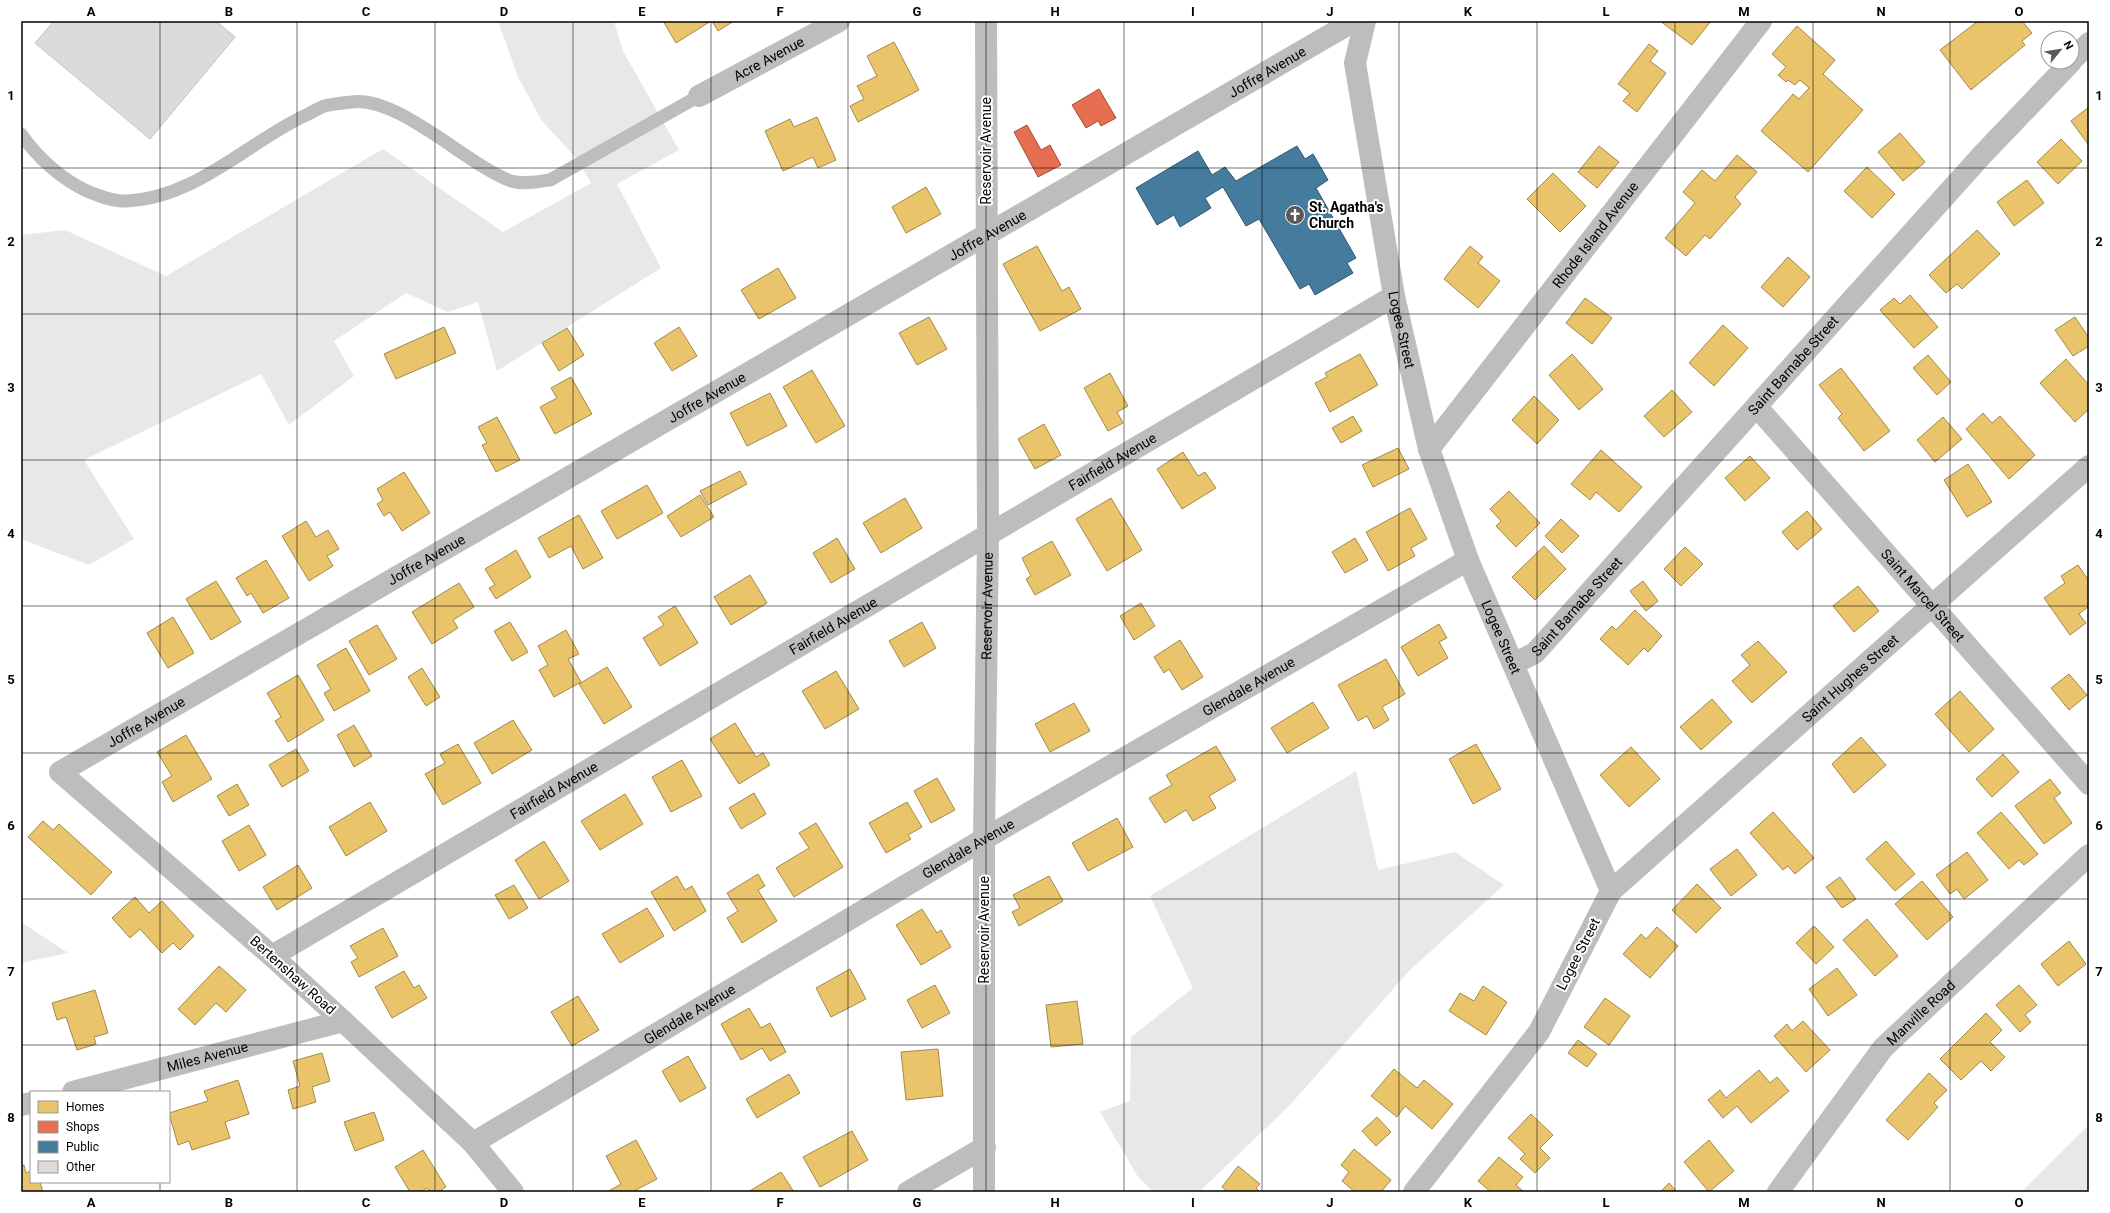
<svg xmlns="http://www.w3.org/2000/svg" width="2110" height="1213" font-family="Roboto,sans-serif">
<rect width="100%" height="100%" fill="#fff"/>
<g fill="#e8e8e8">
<path d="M498 21H614L623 51 679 150 617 184 661 268 497 371 478 302 448 312 406 293 334 341 354 376 289 425 261 374 84 460 134 539 89 565 21 539V235L65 230 166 276 383 149 503 232 591 183 576 158 542 121 518 77Z"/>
<path d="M1356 771 1378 870 1455 852 1504 885 1410 970 1288 1107 1199 1192H1154L1138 1177 1100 1112 1130 1101 1131 1037 1193 988 1150 896Z"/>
<path d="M21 922 68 953 21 963Z"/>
<path d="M2089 1125V1192H2021Z"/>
</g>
<g fill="#e9c46a" stroke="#a3894a">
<path d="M663 21H711L676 43Z"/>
<path d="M712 21H734L718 31Z"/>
<path d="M1660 21H1711L1692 45Z"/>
<path d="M1978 21H2022L2032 33 2022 41 2025 45 1971 90 1940 50Z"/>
<path d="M1797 26 1835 60 1823 74 1863 110 1808 172 1761 131 1793 94 1799 99 1809 88 1800 80 1795 85 1788 80 1786 82 1778 75 1786 67 1772 54Z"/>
<path d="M894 42 919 90 858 122 850 106 864 99 857 86 877 76 867 56Z"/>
<path d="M1649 44 1658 51 1650 61 1666 73 1637 112 1623 101 1630 93 1618 84Z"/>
<path d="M2089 107V143L2088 144 2071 121Z"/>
<path d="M817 117 836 160 818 168 813 157 783 171 765 131 790 119 794 127Z"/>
<path d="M1900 133 1925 162 1903 181 1878 152Z"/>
<path d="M2061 139 2082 161 2058 184 2037 162Z"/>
<path d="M1599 146 1619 162 1597 188 1578 172Z"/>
<path d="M1737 155 1757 172 1735 197 1741 204 1710 239 1705 235 1686 256 1665 238 1695 203 1683 192 1702 170 1715 181Z"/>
<path d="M1867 167 1895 194 1872 218 1844 191Z"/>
<path d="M1553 173 1586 206 1560 232 1527 199Z"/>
<path d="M2027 180 2044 203 2014 226 1997 202Z"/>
<path d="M926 187 941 214 906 233 892 207Z"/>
<path d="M1977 230 2000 254 1962 289 1957 284 1946 293 1929 275Z"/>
<path d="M1037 246 1062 291 1069 287 1081 309 1040 331 1003 264Z"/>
<path d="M1470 246 1483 257 1478 263 1500 281 1478 308 1444 279Z"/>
<path d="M1788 257 1810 277 1783 307 1761 287Z"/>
<path d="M778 268 796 298 759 319 741 290Z"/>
<path d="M1910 295 1938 327 1914 348 1880 310 1894 298 1900 304Z"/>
<path d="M1585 298 1612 318 1592 344 1566 323Z"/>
<path d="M929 317 947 349 917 365 899 333Z"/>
<path d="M2075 317 2089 338V346L2073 356 2055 330Z"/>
<path d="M1723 325 1748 348 1714 386 1689 363Z"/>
<path d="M444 327 456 353 396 379 384 354Z"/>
<path d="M679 327 697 356 672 371 654 343Z"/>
<path d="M567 328 584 355 559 371 542 343Z"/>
<path d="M1360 354 1378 385 1330 412 1315 383 1327 377 1325 373Z"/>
<path d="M1572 354 1603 389 1579 410 1549 375Z"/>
<path d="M1928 355 1951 382 1937 395 1913 368Z"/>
<path d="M2066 359 2089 385V409L2075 422 2040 383Z"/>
<path d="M1841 368 1890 431 1864 451 1838 418 1842 414 1819 385Z"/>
<path d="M812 370 845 426 816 443 783 387Z"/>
<path d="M1110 373 1128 406 1117 412 1123 423 1108 431 1084 388Z"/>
<path d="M571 377 592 414 555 434 540 407 557 398 551 388Z"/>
<path d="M1672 390 1692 412 1664 437 1644 416Z"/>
<path d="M770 393 787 426 747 446 730 413Z"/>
<path d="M1534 396 1559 420 1537 444 1512 420Z"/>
<path d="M1983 413 1992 423 2000 416 2035 455 2009 479 1966 429Z"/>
<path d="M1353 416 1362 431 1341 443 1332 428Z"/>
<path d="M497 417 520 460 496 472 482 445 487 443 478 427Z"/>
<path d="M1943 417 1962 439 1935 462 1917 440Z"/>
<path d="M1044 424 1061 455 1035 469 1018 439Z"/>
<path d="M1398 448 1409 469 1373 487 1362 465Z"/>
<path d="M1601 450 1642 487 1619 512 1596 492 1590 500 1571 484Z"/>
<path d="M1183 452 1198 476 1205 472 1216 488 1182 509 1157 469Z"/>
<path d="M1750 456 1770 478 1745 501 1725 478Z"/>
<path d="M1968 464 1992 502 1967 517 1944 480Z"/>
<path d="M740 471 747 484 708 505 700 491Z"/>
<path d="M404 472 430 513 402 531 390 512 384 516 377 504 383 500 377 489Z"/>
<path d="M647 485 663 513 617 539 601 511Z"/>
<path d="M1509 491 1540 523 1516 547 1496 526 1501 521 1490 509Z"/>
<path d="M700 495 714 517 681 537 667 516Z"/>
<path d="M905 498 922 528 881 553 863 523Z"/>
<path d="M1111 498 1142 550 1107 571 1076 519Z"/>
<path d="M1410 508 1427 539 1411 548 1415 556 1388 571 1366 532Z"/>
<path d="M1807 511 1822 529 1797 550 1782 532Z"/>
<path d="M579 515 603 558 583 569 571 546 549 558 538 538Z"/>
<path d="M1561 519 1579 536 1562 553 1545 536Z"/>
<path d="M306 521 316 537 328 530 339 549 327 556 333 566 309 581 282 536Z"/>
<path d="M837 538 855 569 831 583 813 553Z"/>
<path d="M1355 538 1368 560 1345 573 1332 552Z"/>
<path d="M1052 541 1071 575 1035 595 1026 579 1031 576 1022 558Z"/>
<path d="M1544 546 1566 569 1535 600 1512 577Z"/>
<path d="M1685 547 1703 564 1681 586 1664 569Z"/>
<path d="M516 550 531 577 496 599 489 588 495 585 485 569Z"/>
<path d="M266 560 289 598 263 613 251 593 247 596 236 578Z"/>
<path d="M2078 565 2089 581V606L2079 614 2086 623 2070 635 2044 598 2065 583 2061 576Z"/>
<path d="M750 575 767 603 731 625 714 597Z"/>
<path d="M216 581 241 622 211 640 186 599Z"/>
<path d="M1643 581 1658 601 1646 611 1630 591Z"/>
<path d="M459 583 474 607 453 620 458 628 432 644 412 612Z"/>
<path d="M1858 586 1879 611 1854 632 1833 606Z"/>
<path d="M1141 603 1155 626 1134 640 1120 616Z"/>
<path d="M675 606 698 643 660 666 643 638 664 625 658 617Z"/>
<path d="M1635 610 1662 636 1648 652 1644 648 1628 665 1600 639 1612 626 1616 630Z"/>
<path d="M173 617 194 653 168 668 147 633Z"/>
<path d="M510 622 528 652 512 661 494 631Z"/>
<path d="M922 622 936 648 904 667 889 641Z"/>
<path d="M1439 624 1447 638 1439 642 1448 658 1418 676 1401 647Z"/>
<path d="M377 625 397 659 369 675 349 641Z"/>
<path d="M566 630 579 654 568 659 581 682 554 697 539 670 548 665 538 646Z"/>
<path d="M1180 640 1203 677 1182 690 1169 669 1164 673 1154 657Z"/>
<path d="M1758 641 1787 672 1752 703 1732 681 1750 665 1741 655Z"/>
<path d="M346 648 370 691 334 711 324 693 331 689 317 665Z"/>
<path d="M1386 659 1405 694 1382 707 1389 720 1374 729 1367 716 1358 721 1338 685Z"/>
<path d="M607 667 632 707 604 724 579 684Z"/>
<path d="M422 668 440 697 426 706 408 677Z"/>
<path d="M836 671 859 709 825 729 802 691Z"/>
<path d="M2069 674 2087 695 2069 710 2051 688Z"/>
<path d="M298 675 324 720 288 742 275 721 281 717 267 693Z"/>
<path d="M1960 691 1994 729 1969 752 1935 714Z"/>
<path d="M1712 699 1732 722 1701 750 1680 727Z"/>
<path d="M1313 702 1329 728 1287 753 1271 728Z"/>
<path d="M1074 703 1090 731 1050 752 1035 724Z"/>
<path d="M513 720 532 750 492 774 474 743Z"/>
<path d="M735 723 756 757 763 753 770 765 739 784 710 739Z"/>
<path d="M354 725 372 756 354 767 337 735Z"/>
<path d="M186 735 212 779 173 802 162 782 172 776 157 752Z"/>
<path d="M1861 737 1886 765 1854 793 1832 764Z"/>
<path d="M458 744 481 783 443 805 425 774 445 763 440 754Z"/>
<path d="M1476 744 1501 789 1473 804 1449 759Z"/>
<path d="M1216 746 1236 780 1209 796 1216 808 1193 821 1186 810 1165 823 1149 798 1172 785 1166 775Z"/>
<path d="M1631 747 1660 779 1629 807 1600 775Z"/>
<path d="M296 749 309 771 282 787 269 765Z"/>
<path d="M2003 754 2019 772 1992 797 1976 779Z"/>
<path d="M682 760 702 796 671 812 652 777Z"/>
<path d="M937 778 955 810 931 823 914 791Z"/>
<path d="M2050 779 2061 793 2054 798 2072 823 2044 844 2015 806Z"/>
<path d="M237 784 249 805 229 816 217 796Z"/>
<path d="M754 793 766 814 741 829 729 808Z"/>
<path d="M625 794 643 824 600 850 581 821Z"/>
<path d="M370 802 387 831 346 856 329 827Z"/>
<path d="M907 802 922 827 908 835 911 839 886 853 869 823Z"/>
<path d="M1773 812 1814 858 1795 874 1788 866 1783 870 1750 833Z"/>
<path d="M2001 812 2038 854 2024 865 2019 860 2009 869 1977 833Z"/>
<path d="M1117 818 1133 847 1088 871 1072 843Z"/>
<path d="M43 821 53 830 59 824 112 872 91 895 28 837Z"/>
<path d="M816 823 843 867 794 897 776 868 809 848 799 833Z"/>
<path d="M249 825 266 855 239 871 222 841Z"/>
<path d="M544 841 569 881 539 899 515 860Z"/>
<path d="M1886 841 1915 874 1895 891 1866 859Z"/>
<path d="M1737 849 1757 875 1731 896 1710 869Z"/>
<path d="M1967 852 1988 880 1964 899 1957 889 1950 894 1936 875Z"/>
<path d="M298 865 312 888 277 910 263 887Z"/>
<path d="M758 874 765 886 758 890 777 921 742 943 727 918 738 911 727 893Z"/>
<path d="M677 876 685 890 692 886 706 911 674 931 651 892Z"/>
<path d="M1049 876 1063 901 1019 926 1012 912 1020 908 1013 895Z"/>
<path d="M1840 877 1856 899 1842 908 1826 887Z"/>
<path d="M1922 881 1953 917 1927 940 1895 904Z"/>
<path d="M1697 884 1721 908 1696 933 1672 910Z"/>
<path d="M514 885 528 908 509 919 495 895Z"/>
<path d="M135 897 149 913 162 901 194 936 180 950 173 943 162 953 140 929 130 938 112 918Z"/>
<path d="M647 908 664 936 620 963 602 934Z"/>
<path d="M922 909 937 933 941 930 951 947 921 965 896 925Z"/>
<path d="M1867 919 1898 956 1875 976 1843 940Z"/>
<path d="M1814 926 1834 947 1816 964 1796 943Z"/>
<path d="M1657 927 1678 946 1650 978 1623 954 1641 934 1646 939Z"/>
<path d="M383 928 398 956 359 977 351 962 358 958 350 946Z"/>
<path d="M2069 941 2086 964 2058 986 2041 964Z"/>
<path d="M219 966 246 990 226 1012 216 1003 195 1025 178 1009Z"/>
<path d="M1837 968 1857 995 1828 1016 1809 989Z"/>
<path d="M850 969 866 999 831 1017 816 988Z"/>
<path d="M404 971 414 988 419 985 427 998 392 1018 375 987Z"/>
<path d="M935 985 950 1013 922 1028 907 1000Z"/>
<path d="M2019 985 2037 1005 2025 1015 2031 1022 2020 1032 1996 1005Z"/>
<path d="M1483 986 1507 1002 1486 1035 1449 1011 1460 993 1474 1001Z"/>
<path d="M95 990 108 1033 94 1037 96 1044 77 1050 66 1017 57 1020 52 1003Z"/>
<path d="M578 996 599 1030 572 1046 551 1012Z"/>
<path d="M1605 998 1630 1016 1609 1045 1584 1027Z"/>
<path d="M1077 1001 1083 1044 1051 1047 1046 1005Z"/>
<path d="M749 1008 761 1028 770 1023 786 1052 770 1061 762 1048 741 1060 721 1024Z"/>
<path d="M1986 1013 2002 1030 1990 1042 2005 1057 1991 1071 1981 1061 1961 1080 1940 1059Z"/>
<path d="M1803 1021 1830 1050 1806 1072 1774 1036 1787 1024 1792 1031Z"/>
<path d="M1578 1040 1597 1054 1587 1067 1568 1053Z"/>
<path d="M938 1049 943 1096 906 1100 901 1052Z"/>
<path d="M322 1053 330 1081 312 1087 316 1102 293 1109 288 1090 300 1086 293 1061Z"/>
<path d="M688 1056 706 1088 680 1102 662 1071Z"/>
<path d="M1394 1069 1417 1088 1424 1080 1453 1104 1432 1129 1405 1106 1397 1117 1371 1096Z"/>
<path d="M1759 1070 1770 1083 1777 1077 1789 1091 1751 1123 1737 1106 1723 1118 1708 1100 1720 1090 1726 1098Z"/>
<path d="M1929 1073 1947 1090 1934 1103 1938 1107 1908 1140 1886 1120Z"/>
<path d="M789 1074 800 1093 757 1118 746 1099Z"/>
<path d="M238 1080 249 1114 225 1122 230 1138 192 1150 189 1141 178 1145 169 1113 208 1101 204 1091Z"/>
<path d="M374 1112 384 1140 355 1151 344 1122Z"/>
<path d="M1531 1114 1553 1135 1540 1148 1550 1158 1535 1173 1520 1159 1525 1154 1508 1138Z"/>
<path d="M1377 1117 1391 1132 1376 1146 1362 1131Z"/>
<path d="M852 1131 868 1160 820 1187 803 1157Z"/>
<path d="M636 1140 657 1179 632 1192H607L621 1184 606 1156Z"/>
<path d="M1709 1140 1734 1171 1709 1192 1684 1162Z"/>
<path d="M1354 1149 1391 1180 1381 1192H1355L1342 1181 1349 1172 1341 1165Z"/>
<path d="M423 1150 446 1187 438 1192H430L427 1188 420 1192H410L395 1167Z"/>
<path d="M1499 1157 1523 1177 1516 1185 1524 1192H1491L1478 1181Z"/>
<path d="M24 1165 26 1173 31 1171V1182H40L43 1192H21V1166Z"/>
<path d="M1238 1166 1260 1184 1256 1188 1260 1192H1228L1222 1187Z"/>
<path d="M781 1172 794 1192H748Z"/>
<path d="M1669 1183 1677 1192H1660Z"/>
</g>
<g fill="#e76f51" stroke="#a24e39">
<path d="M1099 89 1116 118 1101 126 1098 121 1086 128 1072 105Z"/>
<path d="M1027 125 1041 150 1050 145 1061 165 1038 177 1014 132Z"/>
</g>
<path fill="#457b9d" stroke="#30566e" d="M1297 146 1305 159 1313 154 1328 180 1316 188 1356 258 1347 263 1353 273 1315 295 1309 284 1300 289 1259 219 1246 226 1223 187 1205 198 1211 208 1180 227 1174 215 1157 225 1136 188 1198 151 1212 175 1225 167 1236 181Z"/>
<path fill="#dbdbdb" stroke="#c3c3c3" d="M54 21H216L235 37 150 139 35 43Z"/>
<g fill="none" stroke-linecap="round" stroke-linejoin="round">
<path stroke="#bdbdbd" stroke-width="13" d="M21 134C37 157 61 179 87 191 99 196 114 202 127 201 194 198 245 145 302 117 309 114 317 109 324 106 332 104 342 103 351 102 398 95 467 165 511 181 523 185 539 181 550 180L699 96"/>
<g stroke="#bdbdbd" stroke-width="22">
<path d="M2072 60 2089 43"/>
<path id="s1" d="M699 96 839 21"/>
<path id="s2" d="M1757 407 2089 784"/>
<path id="s3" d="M1429 449 1761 21"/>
<path id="s4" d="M1513 664 1535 653 1982 155 2071 62"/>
<path id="s5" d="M1611 891 2089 466"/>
<path id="s6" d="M272 956 1394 296"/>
<path id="s7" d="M73 1092 343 1021"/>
<path d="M21 1105 31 1103"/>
<path id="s8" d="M473 1143 984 839 1468 560"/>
<path id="s9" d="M513 1192 473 1143 343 1021 272 956 60 772C491 521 924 274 1354 21"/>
<path d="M908 1192 985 1147"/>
<path id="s10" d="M984 1192V839L988 536 986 21"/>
</g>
<path stroke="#bdbdbd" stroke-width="22" id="s11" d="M1365 21 1355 63 1394 296 1429 449 1468 560 1611 891 1539 1032 1414 1192"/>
<path stroke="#bfbfbf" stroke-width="22" id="s12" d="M1778 1192 1883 1048 2089 855"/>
</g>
<path fill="none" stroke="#000" stroke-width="1" stroke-opacity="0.55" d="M160 21V1092M297 21V1192M435 21V1192M573 21V1192M711 21V1192M848 21V1192M986 21V1192M1124 21V1192M1262 21V1192M1399 21V1192M1537 21V1192M1675 21V1192M1813 21V1192M1950 21V1192M21 168H2089M21 314H2089M21 460H2089M21 606H2089M21 753H2089M21 899H2089M21 1045H2089M160 1182V1192"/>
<defs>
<symbol id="church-disc" viewBox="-11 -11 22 22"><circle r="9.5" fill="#595959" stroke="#fff"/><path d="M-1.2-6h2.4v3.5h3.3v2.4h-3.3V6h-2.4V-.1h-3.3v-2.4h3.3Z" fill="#fff"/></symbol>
</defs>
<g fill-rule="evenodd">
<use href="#church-disc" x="1284" y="204" width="22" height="22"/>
</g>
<g text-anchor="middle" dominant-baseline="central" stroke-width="4" stroke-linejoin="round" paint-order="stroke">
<g font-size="14" fill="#000" stroke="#fff">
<text stroke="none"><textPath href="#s1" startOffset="79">Acre Avenue</textPath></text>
<text stroke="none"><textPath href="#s9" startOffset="2014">Joffre Avenue</textPath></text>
<text transform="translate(986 151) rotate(-90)">Reservoir Avenue</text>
<text stroke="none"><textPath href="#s9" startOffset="1690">Joffre Avenue</textPath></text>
<text stroke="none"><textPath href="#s3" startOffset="271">Rhode Island Avenue</textPath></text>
<text stroke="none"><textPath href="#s11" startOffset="314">Logee Street</textPath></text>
<text stroke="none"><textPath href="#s4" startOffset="411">Saint Barnabe Street</textPath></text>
<text stroke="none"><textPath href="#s9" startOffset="1366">Joffre Avenue</textPath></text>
<text stroke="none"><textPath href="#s6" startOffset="975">Fairfield Avenue</textPath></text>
<text stroke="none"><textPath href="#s9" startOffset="1042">Joffre Avenue</textPath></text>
<text stroke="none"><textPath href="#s2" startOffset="251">Saint Marcel Street</textPath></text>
<text stroke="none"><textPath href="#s4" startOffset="87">Saint Barnabe Street</textPath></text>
<text stroke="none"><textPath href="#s10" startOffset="586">Reservoir Avenue</textPath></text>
<text stroke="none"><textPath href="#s6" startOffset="651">Fairfield Avenue</textPath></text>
<text stroke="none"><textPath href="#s11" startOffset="638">Logee Street</textPath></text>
<text stroke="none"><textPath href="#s5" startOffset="320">Saint Hughes Street</textPath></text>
<text stroke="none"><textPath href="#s8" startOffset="900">Glendale Avenue</textPath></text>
<text stroke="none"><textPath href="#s9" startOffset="718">Joffre Avenue</textPath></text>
<text stroke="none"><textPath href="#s6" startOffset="327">Fairfield Avenue</textPath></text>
<text stroke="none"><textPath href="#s8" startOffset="576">Glendale Avenue</textPath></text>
<text transform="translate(984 930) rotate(-90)">Reservoir Avenue</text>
<text transform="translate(1578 954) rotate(-63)">Logee Street</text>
<text transform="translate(293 975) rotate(42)">Bertenshaw Road</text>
<text stroke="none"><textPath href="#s12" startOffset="230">Manville Road</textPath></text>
<text stroke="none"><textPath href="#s8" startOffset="252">Glendale Avenue</textPath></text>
<text stroke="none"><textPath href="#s7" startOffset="139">Miles Avenue</textPath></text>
</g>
<g font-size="14" font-weight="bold" fill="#000" stroke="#fff" text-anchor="start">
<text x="1309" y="207">St. Agatha's<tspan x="1309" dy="16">Church</tspan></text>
</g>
</g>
<rect width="2110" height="1213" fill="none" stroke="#ffffff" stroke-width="44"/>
<rect x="30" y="1091" width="140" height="92" fill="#ffffff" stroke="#999999"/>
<rect x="38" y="1101" width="20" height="12" fill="#e9c46a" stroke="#999999"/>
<text x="66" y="1111" font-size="12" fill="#000000">Homes</text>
<rect x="38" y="1121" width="20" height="12" fill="#e76f51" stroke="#999999"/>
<text x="66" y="1131" font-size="12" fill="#000000">Shops</text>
<rect x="38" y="1141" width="20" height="12" fill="#457b9d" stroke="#999999"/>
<text x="66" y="1151" font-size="12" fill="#000000">Public</text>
<rect x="38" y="1161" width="20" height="12" fill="#dbdbdb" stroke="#999999"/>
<text x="66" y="1171" font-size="12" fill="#000000">Other</text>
<g transform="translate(2060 50) rotate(60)"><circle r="19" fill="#ffffff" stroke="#999999"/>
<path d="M0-3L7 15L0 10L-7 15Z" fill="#595959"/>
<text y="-6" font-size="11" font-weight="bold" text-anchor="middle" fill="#000000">N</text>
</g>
<rect x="22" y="22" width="2066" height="1169" fill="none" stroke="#000" stroke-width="1.5"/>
<g font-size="13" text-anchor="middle" font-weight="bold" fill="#000">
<text x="91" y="16">A</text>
<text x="229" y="16">B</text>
<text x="366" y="16">C</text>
<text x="504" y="16">D</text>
<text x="642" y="16">E</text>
<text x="780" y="16">F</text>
<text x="917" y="16">G</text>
<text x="1055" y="16">H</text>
<text x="1193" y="16">I</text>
<text x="1330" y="16">J</text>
<text x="1468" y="16">K</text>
<text x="1606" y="16">L</text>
<text x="1744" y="16">M</text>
<text x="1881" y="16">N</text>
<text x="2019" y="16">O</text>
<text x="11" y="100">1</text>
<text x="2099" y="100">1</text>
<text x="11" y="246">2</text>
<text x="2099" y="246">2</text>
<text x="11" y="392">3</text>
<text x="2099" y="392">3</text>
<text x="11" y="538">4</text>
<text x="2099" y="538">4</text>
<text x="11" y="684">5</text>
<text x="2099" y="684">5</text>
<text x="11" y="830">6</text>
<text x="2099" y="830">6</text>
<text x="11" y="976">7</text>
<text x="2099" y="976">7</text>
<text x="11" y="1122">8</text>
<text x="2099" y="1122">8</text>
<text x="91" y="1207">A</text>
<text x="229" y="1207">B</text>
<text x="366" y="1207">C</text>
<text x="504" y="1207">D</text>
<text x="642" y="1207">E</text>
<text x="780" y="1207">F</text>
<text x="917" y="1207">G</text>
<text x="1055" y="1207">H</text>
<text x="1193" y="1207">I</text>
<text x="1330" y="1207">J</text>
<text x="1468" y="1207">K</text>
<text x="1606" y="1207">L</text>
<text x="1744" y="1207">M</text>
<text x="1881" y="1207">N</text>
<text x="2019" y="1207">O</text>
</g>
</svg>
